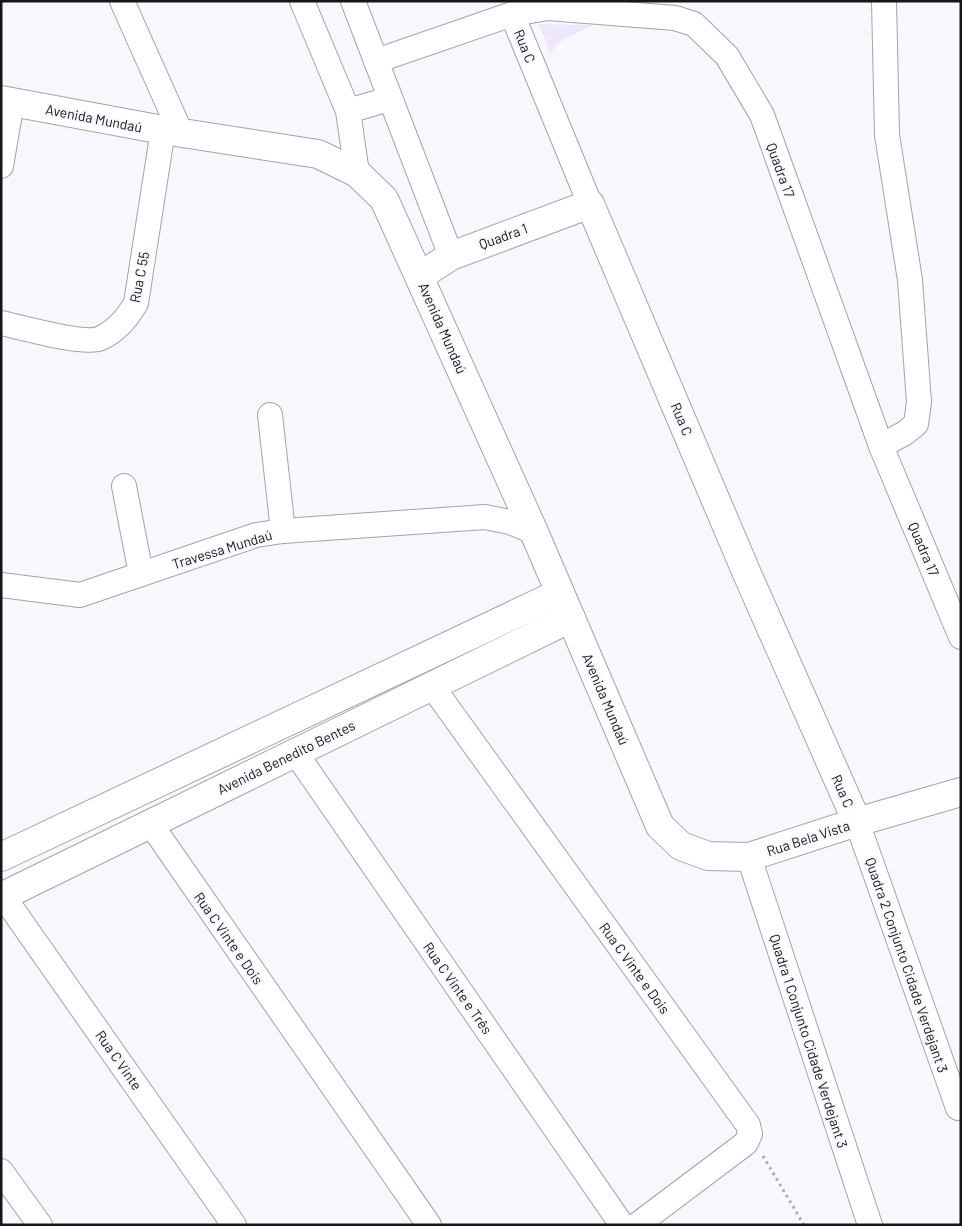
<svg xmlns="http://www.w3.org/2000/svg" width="962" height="1226" font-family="Barlow,sans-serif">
<rect width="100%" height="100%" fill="#f6f8fe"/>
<path fill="#efe6fb" d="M539 24 593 25 562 40 550 53Z"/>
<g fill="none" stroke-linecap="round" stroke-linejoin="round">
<defs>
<g id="street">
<path d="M122 1 181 133"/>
<path d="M302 1 348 111 357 173"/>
<path d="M353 1 451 256"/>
<path d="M512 14 590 204"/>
<path d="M376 61 512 14 548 8 675 18 694 24 727 56 762 115 881 446 961 637"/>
<path d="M348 111 389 99"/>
<path d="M1 166 12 102"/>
<path d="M1 323C20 327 86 346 101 338 116 331 128 317 136 303L163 130"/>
<path d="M270 415 283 531"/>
<path d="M881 446 905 433 916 424 919 402 910 280 887 135 884 1"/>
<path d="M124 486 141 574"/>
<path d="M1 585 80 595 256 535 283 531 485 517 510 522 534 532"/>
<path d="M432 686 748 1125 750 1134 746 1143 637 1225"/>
<path d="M295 752 622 1225"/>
<path d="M857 822 958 1108"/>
<path d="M150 823 429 1225"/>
<path d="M749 857 870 1225"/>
<path d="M3 896 234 1225"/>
<path d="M1 1171 40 1225"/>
</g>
<g id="secondary">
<path d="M1 100 163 130 318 154 357 173 384 199 534 532 660 826 681 846 708 856 749 857 857 822 961 792"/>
<path d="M420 276 451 256 590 204 748 576 857 822"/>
<path d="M1 857 560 593"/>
<path d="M1 897 571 618"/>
</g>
</defs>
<use href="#street" stroke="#a1a4a9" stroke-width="26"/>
<use href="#secondary" stroke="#a1a4a9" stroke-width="30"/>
<path stroke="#aaabb0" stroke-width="3" stroke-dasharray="2.5 4" stroke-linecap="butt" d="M763 1156 804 1225"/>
<use href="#street" stroke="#fff" stroke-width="24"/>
<use href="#secondary" stroke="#fff" stroke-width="28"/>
</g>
<g text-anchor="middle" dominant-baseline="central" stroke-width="4" stroke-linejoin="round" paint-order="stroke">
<g font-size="14" fill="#151618" stroke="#f6f8fe">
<text transform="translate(525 46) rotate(68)">Rua C</text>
<text transform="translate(94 118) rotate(11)">Avenida Mundaú</text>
<text transform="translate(781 170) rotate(70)">Quadra 17</text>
<text transform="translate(503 236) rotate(-20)">Quadra 1</text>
<text transform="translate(139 277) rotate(-79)">Rua C 55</text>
<text transform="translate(443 328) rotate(66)">Avenida Mundaú</text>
<text transform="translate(682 419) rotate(67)">Rua C</text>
<text transform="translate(222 549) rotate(-17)">Travessa Mundaú</text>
<text transform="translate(924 549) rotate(67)">Quadra 17</text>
<text transform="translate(606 699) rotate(67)">Avenida Mundaú</text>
<text transform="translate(286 757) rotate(-26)">Avenida Benedito Bentes</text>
<text transform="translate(843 791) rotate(66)">Rua C</text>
<text transform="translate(808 838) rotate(-18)">Rua Bela Vista</text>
<text transform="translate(229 938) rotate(55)">Rua C Vinte e Dois</text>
<text transform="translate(907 965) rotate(71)">Quadra 2 Conjunto Cidade Verdejant 3</text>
<text transform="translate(635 968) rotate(54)">Rua C Vinte e Dois</text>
<text transform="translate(458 988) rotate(55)">Rua C Vinte e Três</text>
<text transform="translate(809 1041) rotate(72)">Quadra 1 Conjunto Cidade Verdejant 3</text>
<text transform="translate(119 1060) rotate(55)">Rua C Vinte</text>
</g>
</g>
<rect width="962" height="1226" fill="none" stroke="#151618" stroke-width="5"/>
</svg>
